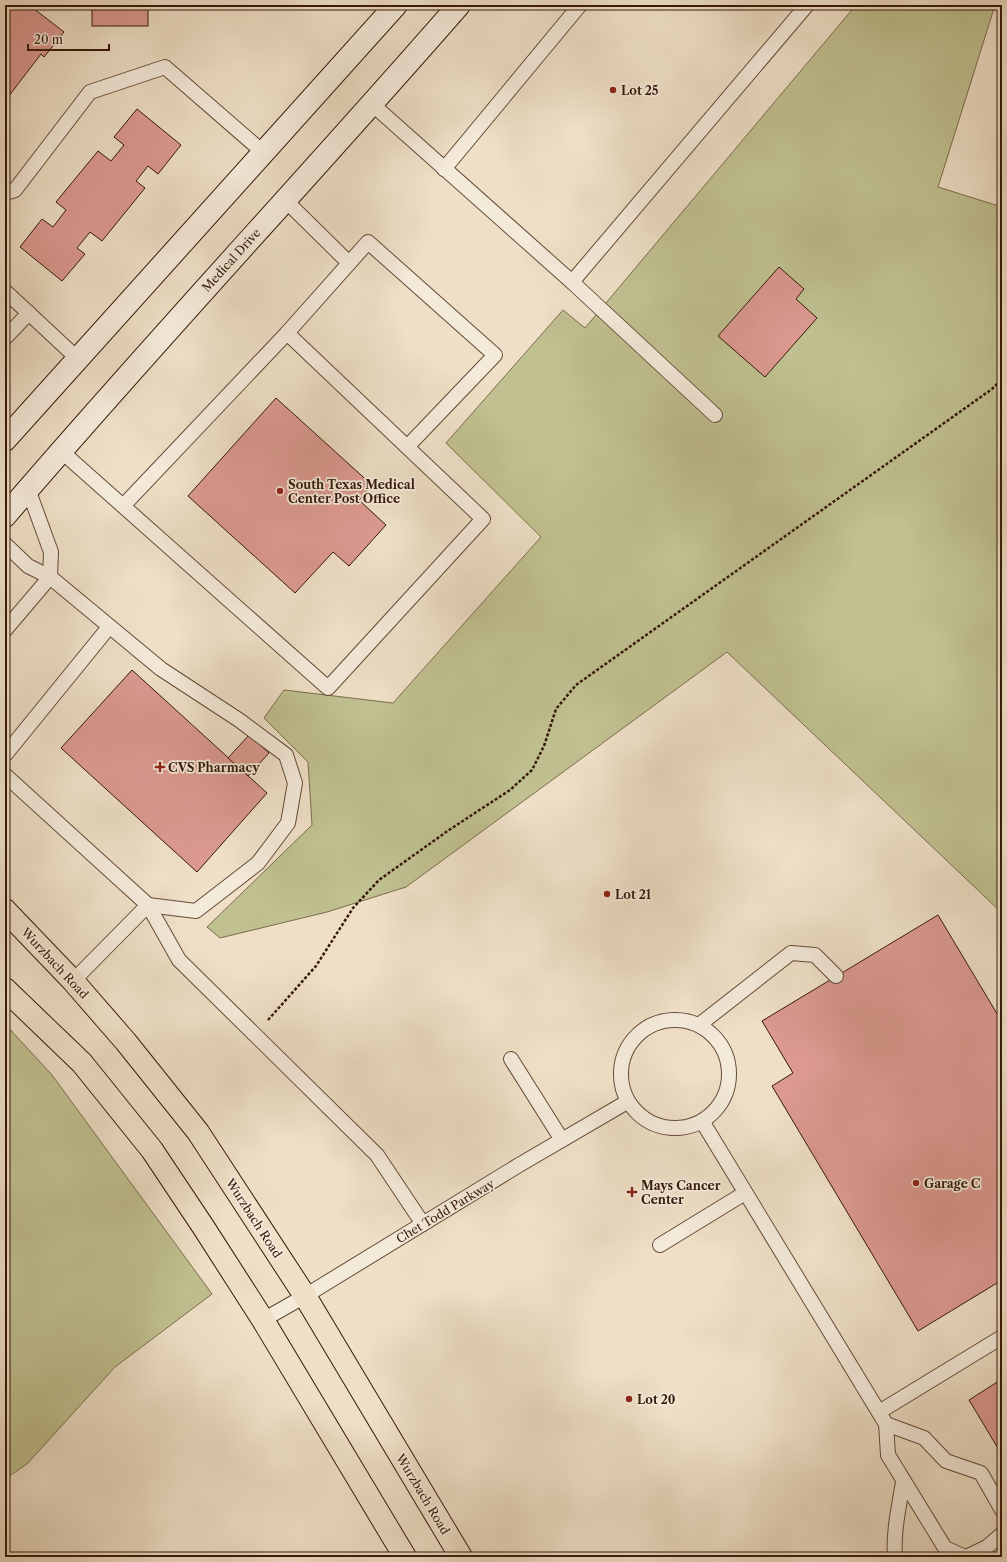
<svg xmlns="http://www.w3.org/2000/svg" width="1007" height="1562" font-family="'Libre Caslon Text',serif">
<rect width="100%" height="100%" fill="#eedfc6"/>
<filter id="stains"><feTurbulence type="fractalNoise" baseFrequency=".005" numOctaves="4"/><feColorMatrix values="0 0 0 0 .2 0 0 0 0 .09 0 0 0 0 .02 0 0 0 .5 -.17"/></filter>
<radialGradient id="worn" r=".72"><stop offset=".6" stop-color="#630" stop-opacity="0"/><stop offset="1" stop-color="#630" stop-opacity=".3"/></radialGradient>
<g fill="#c0c090" stroke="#7b6c4c">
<path d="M856 5H995L938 187 1002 207V913L727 652 406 887 327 912 220 938 207 927 312 825 308 762 264 718 284 690 393 703 541 537 446 443 563 310 585 328Z"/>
<path d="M5 1024 52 1075 212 1294 115 1367 27 1464 5 1479Z"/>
</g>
<g fill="#db9990" stroke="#361809">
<path d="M7 5H29L64 32 44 57 41 54 5 101V7Z"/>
<rect x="92" y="5" width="56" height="21"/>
<path d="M137 109 181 145 158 174 148 166 136 181 145 188 102 241 90 232 77 248 85 254 62 281 20 247 42 219 53 227 66 210 56 202 98 151 111 161 124 145 114 137Z"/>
<path d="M779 267 804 289 796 299 817 318 765 377 718 336Z"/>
<path d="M276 398 372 485 359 500 386 525 349 566 333 552 295 593 188 496Z"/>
<path d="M132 670 267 793 197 872 61 748Z"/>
<path d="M249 735 269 753 248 776 228 758Z"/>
<path d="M938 915 1002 1022V1280L918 1331 772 1086 793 1073 762 1021Z"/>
<path d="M1002 1379V1455L969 1400Z"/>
</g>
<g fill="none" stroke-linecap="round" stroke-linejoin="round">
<defs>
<g id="lane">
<path d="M372 104 572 282 807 5"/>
<path d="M444 169 580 5"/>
<path d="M5 193 15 190 90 92 165 67 264 153"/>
<path d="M285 200 349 263"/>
<path d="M572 282 715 415"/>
<path d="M5 291 78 359"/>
<path d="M287 333 368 242 495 355 407 447"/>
<path d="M5 338 29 313"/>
<path d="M61 451 328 688 483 519 287 333 123 506"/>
<path d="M5 544 28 566 50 577 51 552 28 489"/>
<path d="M5 630 50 577 161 669 239 720 286 755 295 783 288 823 258 863 196 911 148 905"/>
<path d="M5 755 109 627"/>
<path d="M5 775 148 905 179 960 377 1155 423 1224"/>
<path d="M73 981 148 905"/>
<circle cx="675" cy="1074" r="54"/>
<path d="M699 1025 791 953 815 955 836 976"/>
<path d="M511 1059 562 1140"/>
<path d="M702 1121 886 1424 888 1455 945 1548 965 1557"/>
<path d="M660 1245 745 1193"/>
<path d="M263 1320 305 1296 519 1165 627 1102"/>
<path d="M879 1412 1002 1337"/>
<path d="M886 1424 924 1438 946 1461 981 1473 1002 1510"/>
<path d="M895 1557C893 1532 899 1507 903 1482"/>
<path d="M966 1557 987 1547 1002 1534"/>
</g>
<g id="secondary">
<path d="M5 440 396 5"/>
<path d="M5 516C153 343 309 177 459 5"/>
</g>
<g id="primary">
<path d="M5 910 73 981 126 1042 198 1132 305 1296 461 1557"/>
<path d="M5 989 82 1063 152 1150 204 1228 263 1320 405 1557"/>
</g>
</defs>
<use href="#lane" stroke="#644a38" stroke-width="16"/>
<use href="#secondary" stroke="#361809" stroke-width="24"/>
<use href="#primary" stroke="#361809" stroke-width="24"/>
<path stroke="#361809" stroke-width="2.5" stroke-dasharray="3 2" stroke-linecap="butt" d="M268 1020 316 966 353 908 379 880 449 830 510 790 532 770 544 746 556 709 576 685 992 389 1002 379"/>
<use href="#lane" stroke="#f4eada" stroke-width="14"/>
<use href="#secondary" stroke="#f4eada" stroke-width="22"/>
<use href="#primary" stroke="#eedfc6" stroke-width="22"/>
</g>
<g fill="#8f2418" stroke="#f4eada" stroke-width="1.5">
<circle cx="613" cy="90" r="4"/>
<circle cx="280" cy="491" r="4"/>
<path d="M158 761h4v4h4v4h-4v4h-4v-4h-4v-4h4z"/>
<circle cx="607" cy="894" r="4"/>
<circle cx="916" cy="1183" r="4"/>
<path d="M630 1186h4v4h4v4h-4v4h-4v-4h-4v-4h4z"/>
<circle cx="629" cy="1399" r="4"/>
</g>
<g text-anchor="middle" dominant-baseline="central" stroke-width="3.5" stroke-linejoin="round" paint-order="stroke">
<g font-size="12" font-weight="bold" fill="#361809" stroke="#f4eada" text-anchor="start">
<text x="621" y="90">Lot 25</text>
<text x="288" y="484">South Texas Medical<tspan x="288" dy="14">Center Post Office</tspan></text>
<text x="168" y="767">CVS Pharmacy</text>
<text x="615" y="894">Lot 21</text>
<text x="924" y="1183">Garage C</text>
<text x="641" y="1185">Mays Cancer<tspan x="641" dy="14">Center</tspan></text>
<text x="637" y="1399">Lot 20</text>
</g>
<g font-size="12" fill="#361809" stroke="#f4eada">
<text transform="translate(231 260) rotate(-48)">Medical Drive</text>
<text transform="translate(55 963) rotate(47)">Wurzbach Road</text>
<text transform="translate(445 1211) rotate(-31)">Chet Todd Parkway</text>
<text transform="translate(254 1218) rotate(57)">Wurzbach Road</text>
<text transform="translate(423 1494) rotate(59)">Wurzbach Road</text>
</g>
</g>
<rect width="1007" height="1562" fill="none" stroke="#eedfc6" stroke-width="20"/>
<rect x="6" y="6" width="995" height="1550" fill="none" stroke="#361809" stroke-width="2"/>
<rect x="10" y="10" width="987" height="1542" fill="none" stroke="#361809"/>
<path d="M28 44v6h81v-6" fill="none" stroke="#361809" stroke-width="2"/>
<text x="34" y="44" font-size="12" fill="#361809" stroke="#f4eada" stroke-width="3" paint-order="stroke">20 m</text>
<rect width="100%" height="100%" filter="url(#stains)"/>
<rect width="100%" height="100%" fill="url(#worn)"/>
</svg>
